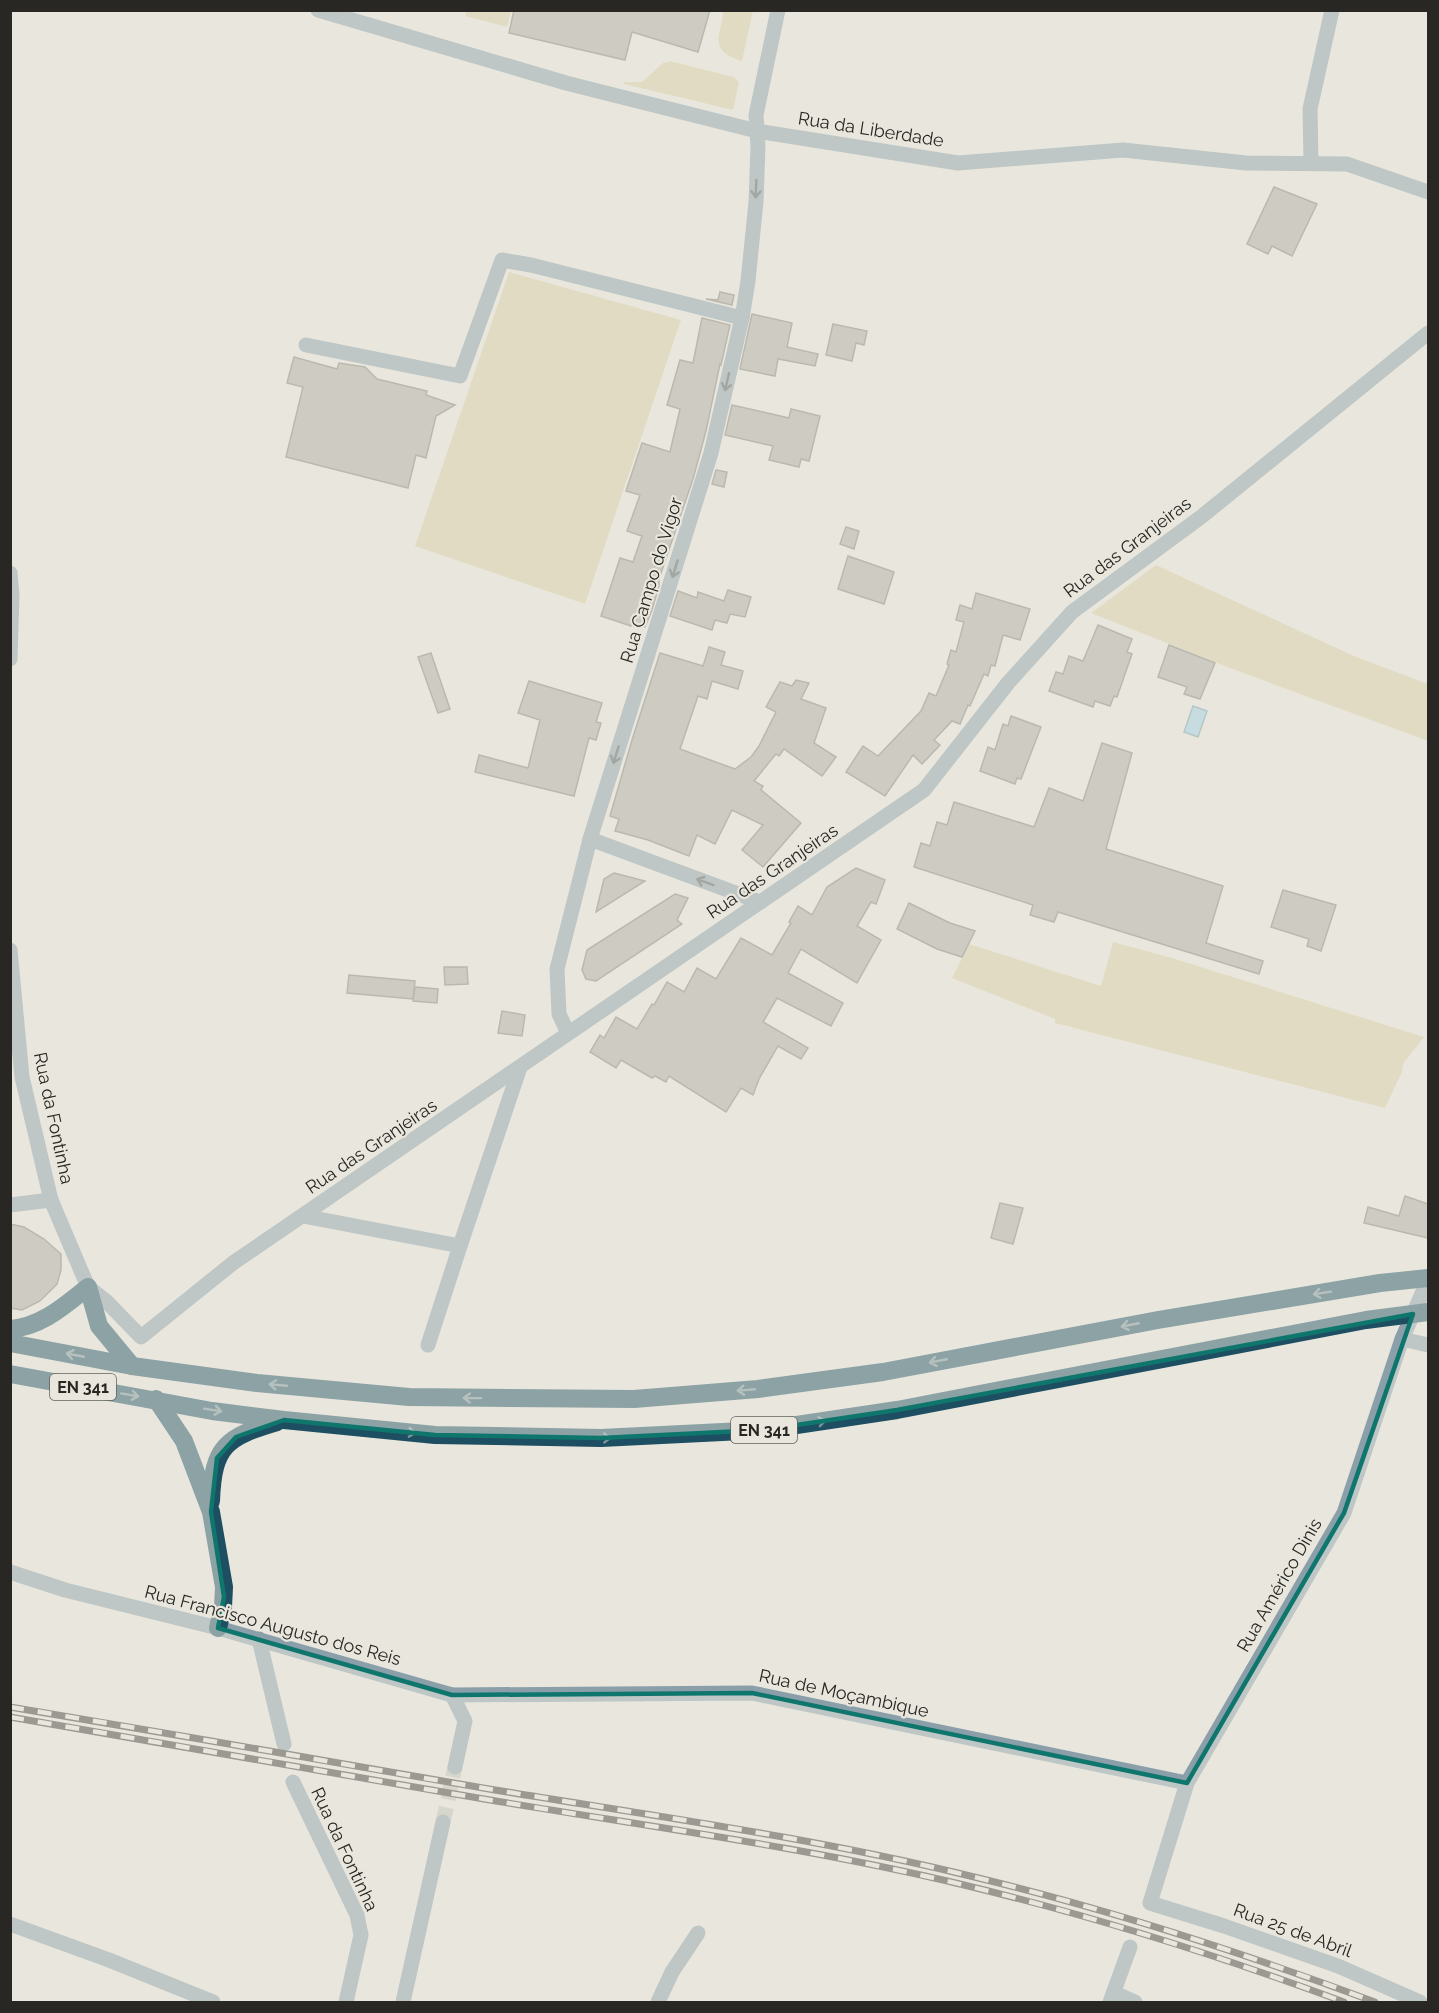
<svg xmlns="http://www.w3.org/2000/svg" width="1439" height="2013" font-family="Raleway,sans-serif">
<rect width="100%" height="100%" fill="#e9e7dd"/>
<g fill="#d9cda5">
<path d="M467 11V10L511 11 507 27 465 16Z"/>
<path d="M723 11H753L742 61C706 50 722 34 723 11Z"/>
<path d="M670 61 734 77 739 82 733 110 624 84V82H642L663 63Z"/>
<path d="M509 272 681 320 585 604 415 546Z"/>
<path d="M1156 565 1354 656 1428 684V741L1235 670 1091 613Z"/>
<path d="M1113 942 1172 958 1424 1037 1403 1064 1402 1072 1385 1108 1055 1023V1019L952 978 969 944 1101 986Z"/>
</g>
<path fill="#9dcfe6" stroke="#7a9dac" stroke-width="1.5" d="M1193 706 1207 711 1198 737 1184 732Z"/>
<g fill="#aeaca2" stroke="#838077" stroke-width="1.5">
<path d="M514 10H710L698 52 632 32 625 60 509 33Z"/>
<path d="M1274 187 1317 204 1292 256 1272 246 1268 254 1247 244Z"/>
<path d="M720 292 734 295 732 305 706 299 718 300Z"/>
<path d="M752 314 792 323 787 347 818 354 815 366 778 359 775 376 740 369Z"/>
<path d="M702 318 730 325 721 365 720 364 706 431 693 479 659 579V586L652 610 645 627 632 622 631 626 601 616 620 558 633 562 642 536 627 531 640 495 626 491 642 443 670 452 680 409 667 405 680 360 693 363Z"/>
<path d="M833 324 867 331 864 345 856 343 852 361 826 355Z"/>
<path d="M294 357 337 369 339 363 365 367 377 379 427 391 426 395 455 405 436 416 426 458 416 455 408 488 286 457 303 387 287 383Z"/>
<path d="M732 405 789 418 791 409 820 416 809 461 801 459 799 467 769 460 773 446 725 435Z"/>
<path d="M716 470 727 472 724 487 712 484Z"/>
<path d="M846 527 859 531 854 549 840 544Z"/>
<path d="M848 556 894 572 884 604 838 589Z"/>
<path d="M728 590 751 597 745 617 730 614 727 623 715 620 712 630 670 616 678 591 697 598 698 592 724 601Z"/>
<path d="M976 593 1030 609 1020 640 1003 635 995 666 991 665 988 676 984 674 970 706 968 705 960 724 952 721 934 740 940 745 922 764 913 755 885 796 846 772 863 746 878 756 921 711 929 693 936 696 949 665 947 664 951 650 956 652 964 622 956 620 960 605 972 609Z"/>
<path d="M1098 625 1132 639 1127 652 1132 654 1117 697 1114 696 1110 706 1095 701 1093 707 1049 691 1056 672 1063 674 1069 656 1083 661Z"/>
<path d="M1169 645 1215 663 1200 699 1184 694 1187 687 1158 677Z"/>
<path d="M709 647 725 652 721 665 743 671 738 689 712 681 707 699 698 696 680 749 735 769 751 757 759 746 776 712 766 707 780 682 792 686 796 680 809 683 801 699 826 708 814 743 836 757 822 776 784 749 779 756 776 754 754 781 763 786 761 790 801 823 763 867 742 850 763 825 732 810 715 844 697 835 689 856 648 840 615 831 619 819 610 816 632 740 660 653 703 666Z"/>
<path d="M431 653 450 709 438 713 418 657Z"/>
<path d="M529 681 602 703 596 722 601 723 596 740 589 738 574 796 475 772 479 755 528 768 540 720 518 713Z"/>
<path d="M1011 716 1041 727 1021 779 1017 778 1015 784 980 771 988 747 995 750 1003 724 1008 726Z"/>
<path d="M1102 743 1132 753 1106 849 1223 886 1206 943 1263 961 1259 974 1058 912 1054 922 1030 915 1033 905 914 867 921 843 930 846 937 822 947 825 954 802 1034 827 1049 788 1083 801Z"/>
<path d="M856 868 885 880 876 904 871 902 857 926 881 940 857 983 801 949 788 973 843 1003 831 1026 777 998 763 1022 808 1048 801 1059 778 1046 759 1079 753 1095 741 1088 726 1112 669 1076 666 1082 655 1076 652 1078 621 1060 616 1068 590 1052 600 1035 604 1038 616 1017 637 1029 652 1004 654 1005 667 982 684 992 697 968 716 979 741 938 772 955 791 923 789 922 798 906 812 915 827 887Z"/>
<path d="M614 873 645 881 596 912 604 879Z"/>
<path d="M1283 890 1336 905 1321 951 1307 946 1309 939 1271 927Z"/>
<path d="M675 894 688 898 677 920 682 924 596 981 586 979 582 970 587 950Z"/>
<path d="M909 903 950 923 975 931 962 957 937 949 897 929Z"/>
<path d="M444 967H467L468 984 445 985Z"/>
<path d="M349 975 415 981 413 999 347 993Z"/>
<path d="M415 987 438 989 437 1003 413 1001Z"/>
<path d="M502 1011 525 1015 522 1036 498 1033Z"/>
<path d="M1405 1196 1428 1204V1238L1364 1223 1368 1207 1399 1216Z"/>
<path d="M1000 1203 1023 1208 1013 1244 991 1238Z"/>
<path d="M10 1224 24 1227 44 1239 61 1254V1270L57 1284 40 1301 22 1310 10 1308Z"/>
</g>
<g fill="none" stroke-linecap="round" stroke-linejoin="round">
<path stroke="#c2c1b8" stroke-width="15" stroke-dasharray="15 8" stroke-linecap="butt" d="M443 1822 455 1767"/>
<g stroke="#8a9fa9" stroke-width="15">
<path d="M318 10 566 83 757 131 958 163 1123 150 1246 163 1347 164 1428 192"/>
<path d="M1311 162 1310 109 1332 10"/>
<path d="M306 345 460 376 502 260 531 265 742 318"/>
<path d="M10 573 12 595 10 659"/>
<path d="M590 839 760 902"/>
<path d="M10 950 22 1077 51 1200 88 1287 107 1302 141 1337 233 1263 924 790 1008 683 1072 612 1201 517 1428 333"/>
<path d="M568 1033 559 1014 557 969 590 839 711 453 742 318 748 281 756 202 758 146 756 115 778 10"/>
<path d="M10 1205 51 1200"/>
<path d="M303 1216 460 1246 520 1067"/>
<path d="M1402 1339 1428 1345"/>
<path d="M428 1345 460 1246"/>
<path d="M10 1572 65 1590 218 1628 452 1695 465 1721 455 1767"/>
<path d="M259 1639 284 1744"/>
<path d="M452 1695 752 1693 1187 1783"/>
<path d="M293 1782 357 1915 361 1935 346 2002"/>
<path d="M10 1924 109 1960 213 2002"/>
<path d="M1115 1993 1135 2002"/>
<path d="M403 2002 443 1822"/>
<path d="M658 2002 672 1972 698 1933"/>
<path d="M1110 2002 1130 1947"/>
<path d="M1420 2002 1338 1966 1224 1926 1150 1903 1187 1783 1344 1513 1402 1339 1428 1280"/>
</g>
<g stroke="#1d4e61" stroke-width="18">
<path d="M10 1329C41 1327 64 1306 88 1287L99 1326 132 1366"/>
<path d="M10 1343 132 1366 257 1383 409 1397 634 1399 758 1389 883 1372 1158 1320 1380 1283 1428 1278"/>
<path d="M10 1374 212 1411 284 1420 435 1435 601 1438 763 1430 897 1410 1366 1320 1428 1312"/>
<path d="M156 1399 184 1441 211 1512 224 1587 223 1607 218 1628"/>
<path d="M211 1501C213 1446 226 1437 277 1422"/>
</g>
<defs>
<g id="rail">
<path d="M10 1707C170 1733 329 1762 489 1789 648 1815 809 1837 966 1875 1105 1908 1241 1952 1375 2002"/>
<path d="M10 1717C169 1744 326 1772 484 1799 644 1826 806 1847 964 1885 1093 1916 1220 1956 1344 2002"/>
</g>
</defs>
<use href="#rail" stroke="#3c3b37" stroke-width="7"/>
<use href="#rail" stroke="#e9e7dd" stroke-width="4.5" stroke-dasharray="14" stroke-linecap="butt"/>
</g>
<defs><path id="oneway-shaft" d="M-6 0H5M1.5-3L5.5 0L1.5 3" fill="none" stroke-width="1.6" stroke-linecap="round" stroke-linejoin="round" transform="scale(1.5)"/></defs>
<g stroke="#4f5759">
<use href="#oneway-shaft" transform="translate(756 189) rotate(92)"/>
<use href="#oneway-shaft" transform="translate(727 382) rotate(103)"/>
<use href="#oneway-shaft" transform="translate(675 569) rotate(107)"/>
<use href="#oneway-shaft" transform="translate(616 755) rotate(107)"/>
<use href="#oneway-shaft" transform="translate(705 882) rotate(-160)"/>
</g>
<g stroke="#799399">
<use href="#oneway-shaft" transform="translate(1322 1293) rotate(171)"/>
<use href="#oneway-shaft" transform="translate(1130 1325) rotate(169)"/>
<use href="#oneway-shaft" transform="translate(75 1355) rotate(-169)"/>
<use href="#oneway-shaft" transform="translate(938 1361) rotate(169)"/>
<use href="#oneway-shaft" transform="translate(278 1385) rotate(-175)"/>
<use href="#oneway-shaft" transform="translate(746 1390) rotate(175)"/>
<use href="#oneway-shaft" transform="translate(130 1395) rotate(10)"/>
<use href="#oneway-shaft" transform="translate(472 1398) rotate(-179)"/>
<use href="#oneway-shaft" transform="translate(213 1410) rotate(9)"/>
<use href="#oneway-shaft" transform="translate(817 1422) rotate(-8)"/>
<use href="#oneway-shaft" transform="translate(407 1432) rotate(6)"/>
<use href="#oneway-shaft" transform="translate(602 1438) rotate(-1)"/>
</g>
<path d="M0 0H1439V2013H0ZM1413 1314 1344 1513 1187 1783 752 1693 452 1695 218 1628 224 1597 211 1512 217 1458 236 1437 284 1420 435 1435 601 1438 763 1430 897 1410Z" fill="#e9e7dd" fill-opacity=".55" fill-rule="evenodd"/>
<path fill="none" stroke="#0f766e" stroke-width="4.5" stroke-linejoin="round" d="M1413 1314 1344 1513 1187 1783 752 1693 452 1695 218 1628 224 1597 211 1512 217 1458 236 1437 284 1420 435 1435 601 1438 763 1430 897 1410Z"/>
<g text-anchor="middle" dominant-baseline="central" stroke-width="4.5" stroke-linejoin="round" paint-order="stroke">
<g fill="#e9e7dd" stroke="#62615b" stroke-width="1.5">
<rect x="50" y="1374" width="66" height="26" rx="4.5"/>
<rect x="731" y="1417" width="66" height="26" rx="4.5"/>
</g>
<g font-size="16" font-weight="bold" fill="#282723">
<text x="83" y="1387">EN 341</text>
<text x="764" y="1430">EN 341</text>
</g>
<g font-size="18" fill="#282723" stroke="#e9e7dd">
<text transform="translate(871 129) rotate(9)">Rua da Liberdade</text>
<text transform="translate(1127 547) rotate(-37)">Rua das Granjeiras</text>
<text transform="translate(651 580) rotate(-73)">Rua Campo do Vigor</text>
<text transform="translate(772 871) rotate(-34)">Rua das Granjeiras</text>
<text transform="translate(54 1118) rotate(78)">Rua da Fontinha</text>
<text transform="translate(371 1146) rotate(-34)">Rua das Granjeiras</text>
<text transform="translate(1279 1585) rotate(-60)">Rua Américo Dinis</text>
<text transform="translate(273 1625) rotate(15)">Rua Francisco Augusto dos Reis</text>
<text transform="translate(844 1693) rotate(12)">Rua de Moçambique</text>
<text transform="translate(345 1849) rotate(65)">Rua da Fontinha</text>
<text transform="translate(1293 1930) rotate(20)">Rua 25 de Abril</text>
</g>
</g>
<rect width="1439" height="2013" fill="none" stroke="#282723" stroke-width="24"/>
</svg>
